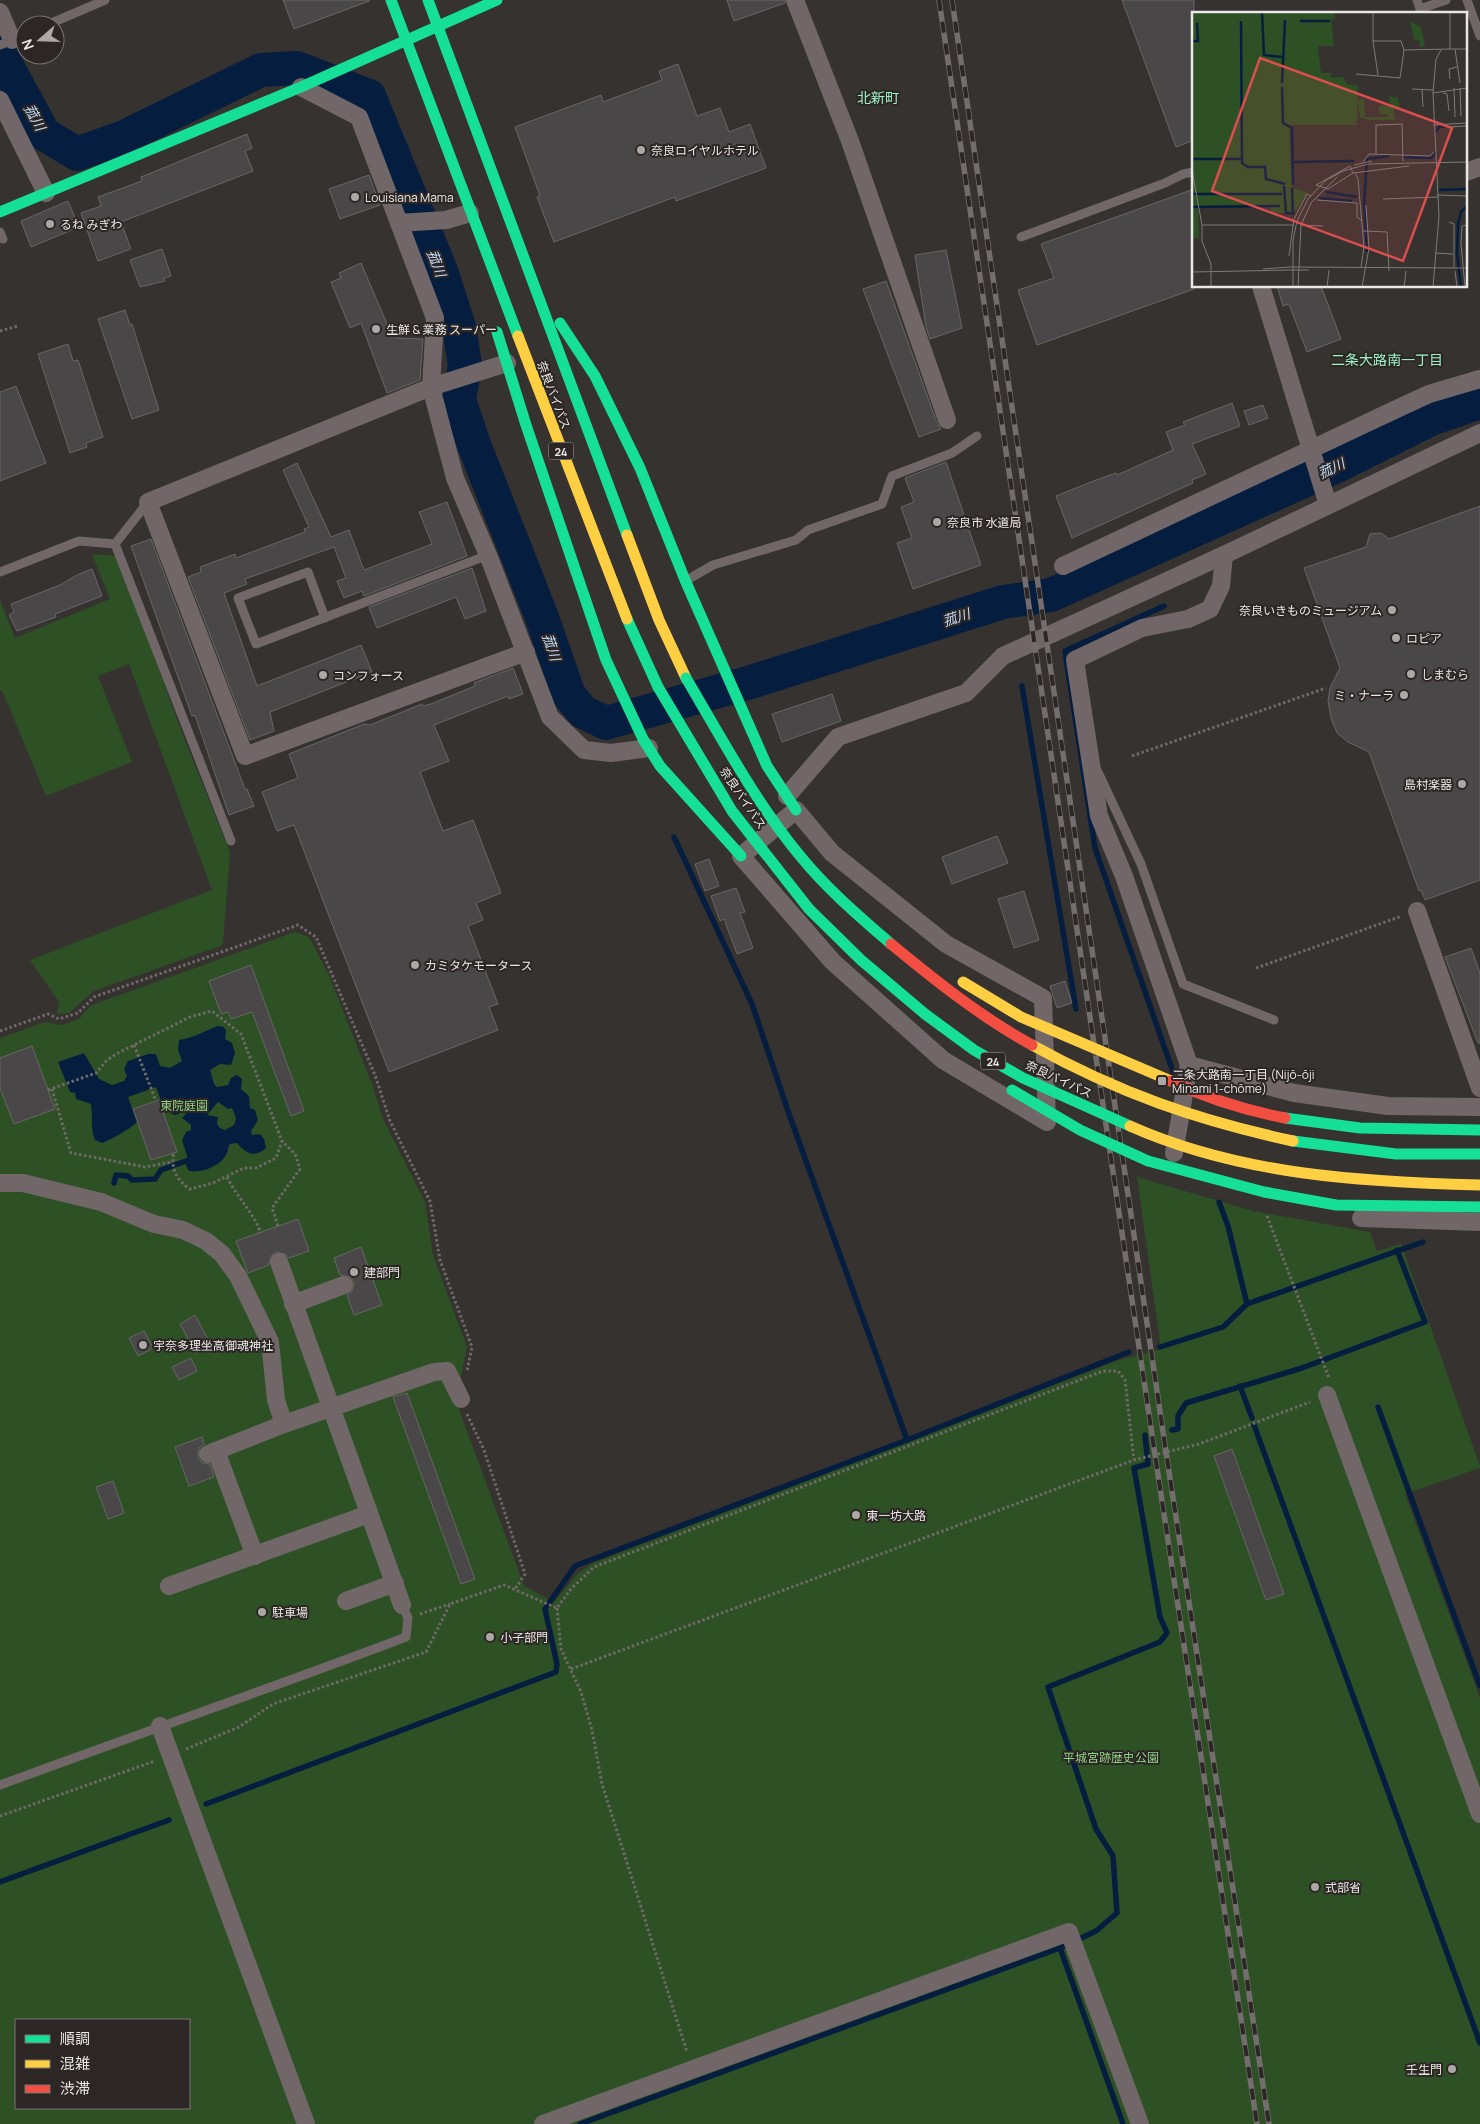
<svg xmlns="http://www.w3.org/2000/svg" width="1480" height="2124" font-family="Manrope,'Noto Sans JP',sans-serif">
<rect width="100%" height="100%" fill="#353230"/>
<g fill="#2d5125" fill-rule="evenodd">
<path d="M92 554 117 556 186 743 230 852 223 943 220 946 94 991 69 1013 57 1014 59 1002 30 960 212 890 129 664 98 676 132 762 46 796 2 690 0 691V600L15 638 110 599Z"/>
<path d="M295 932 309 937 329 975 372 1084 383 1119 425 1202 433 1255 467 1347 456 1401 524 1586 554 1602 577 1574 593 1563 1119 1360 1161 1349 1137 1177 1253 1211 1370 1232 1377 1251 1401 1244 1480 1466V1468L1405 1494 1480 1698V2124H0V1038L45 1022 61 1025 79 1019 90 1006 103 1001ZM16 2020H189V2108H16Z"/>
</g>
<path fill="#051e40" fill-rule="evenodd" d="M218 1026 224 1027 226 1031 225 1039 232 1043 235 1053 231 1065 220 1064 210 1070 214 1084 217 1087 228 1085 231 1078 237 1075 242 1079 241 1089 249 1096 250 1108 255 1110 258 1120 251 1131 252 1135 260 1134 264 1139 266 1148C255 1158 246 1154 237 1143L230 1144C227 1148 229 1151 226 1155 219 1167 202 1173 189 1171L186 1166 187 1156 182 1140 186 1132 191 1130V1125L182 1118 189 1110 187 1103 182 1098 178 1102 182 1105 179 1114 174 1115 164 1109 156 1087 128 1097 137 1122C127 1131 114 1138 102 1143L95 1140C90 1128 93 1117 91 1104L76 1099 75 1093 70 1092 58 1062 84 1053 99 1079 112 1085 124 1081 127 1076 124 1069 128 1061 148 1054H156L160 1066 170 1068 182 1061 178 1050 179 1040C193 1038 205 1031 218 1026ZM218 1102 228 1109 232 1108 236 1118 234 1125 225 1130 220 1128 217 1124 218 1117 207 1115Z"/>
<g fill="none" stroke-linecap="round" stroke-linejoin="round">
<g stroke="#051e40" stroke-width="5.5">
<path d="M1164 606 1065 651 1095 848 1173 1072"/>
<path d="M1022 686 1076 1009"/>
<path d="M674 837 752 1004 789 1114 907 1440"/>
<path d="M114 1183 116 1175 128 1176 132 1180 155 1179 161 1170 186 1161"/>
<path d="M1219 1202 1228 1226 1247 1304"/>
<path d="M1160 1347 1223 1327 1247 1304 1423 1242"/>
<path d="M1240 1386 1252 1418"/>
<path d="M1378 1407 1480 1686"/>
<path d="M1254 1425 1480 2043"/>
<path d="M1172 1430 1178 1429V1416L1186 1403 1302 1368 1425 1322 1397 1250"/>
<path d="M206 1804 556 1672 557 1664 545 1609 575 1566 907 1440 1129 1352"/>
<path d="M0 1882 169 1820"/>
<path d="M1060 1948 1123 2124"/>
<path d="M580 2124 1060 1948 1096 1931 1117 1913 1113 1856 1096 1829 1048 1687 1160 1642 1167 1633 1160 1617 1134 1468 1148 1464 1145 1435"/>
</g>
<path stroke="#051e40" stroke-width="34" d="M0 53 44 134 77 154 124 137 261 70 297 68 369 96 441 271 459 327 465 365 459 400 473 442 541 615 569 695 583 712 606 723 751 682 1003 602 1051 595 1341 464 1431 419 1480 402"/>
</g>
<g fill="#494747" stroke="#686666">
<path d="M283 0H369V1L294 29Z"/>
<path d="M727 0H785V3L734 21Z"/>
<path d="M1122 0H1194V140L1176 147Z"/>
<path d="M678 64 697 116 720 108 729 132 750 124 766 168 676 201 675 197 554 242 537 197 540 196 515 127 601 95 603 102 662 80 659 71Z"/>
<path d="M247 134 252 148 245 151 253 171 121 222 131 249 98 261 81 213 101 206 98 197 142 181 141 177Z"/>
<path d="M369 175 380 205 340 219 329 189Z"/>
<path d="M1194 189V289L1037 345 1018 290 1054 278 1041 244Z"/>
<path d="M68 201 79 227 31 247 21 221Z"/>
<path d="M162 249 171 276 164 278 165 281 140 287 130 260Z"/>
<path d="M946 250 962 328 930 339 926 327 915 255Z"/>
<path d="M361 263 390 331 397 338 423 339 420 380 387 393 361 323 350 328 331 282 341 278 339 273Z"/>
<path d="M886 281 937 423 941 429 919 437 863 289Z"/>
<path d="M1277 286H1321L1341 339 1307 352 1289 304 1283 306Z"/>
<path d="M125 310 130 325 132 324 159 410 132 419 98 319Z"/>
<path d="M68 344 73 361 78 360 103 437 86 443 87 447 70 453 38 354Z"/>
<path d="M16 386 46 463 0 481V392Z"/>
<path d="M1232 403 1240 426 1192 444 1206 474 1192 480 1193 483 1072 538 1056 496 1096 480 1116 473 1117 475 1173 450 1166 432 1185 425 1183 422Z"/>
<path d="M1263 405 1268 418 1249 425 1244 411Z"/>
<path d="M946 462 981 565 913 589 897 543 912 538 901 507 914 502 905 478Z"/>
<path d="M297 463 331 537 349 530 364 570 432 544 419 512 447 502 467 556 364 596 362 591 344 598 337 581 346 578 334 547 245 579 247 584 224 593 257 686 361 645 372 672 270 712 274 731 250 740 188 577 201 572 200 567 235 554 236 558 305 532 304 529 309 527 283 470Z"/>
<path d="M1480 506V880L1425 900 1421 890 1419 891 1369 752 1348 742 1337 733 1331 718 1328 701 1330 688 1340 668 1304 568 1366 547 1370 534 1381 533 1389 539Z"/>
<path d="M151 539 245 789H247L254 806 229 815 195 715 192 716 131 546Z"/>
<path d="M472 568 486 611 465 619 456 597 377 628 369 607Z"/>
<path d="M92 569 102 596 55 614 56 617 17 631 9 615 14 612 11 604 60 585 77 575Z"/>
<path d="M513 668 523 694 509 699 508 696 434 725 449 761 420 772 443 831 473 820 501 893 476 903 483 920 468 926 498 1004 489 1007 498 1030 389 1072 294 825 277 831 262 792 298 778 289 754 364 724 370 725 422 704 423 706 431 704 475 686 474 683Z"/>
<path d="M832 694 841 721 782 742 772 714Z"/>
<path d="M997 836 1008 863 952 884 942 857Z"/>
<path d="M709 859 719 886 705 891 695 864Z"/>
<path d="M736 888 745 912 740 913 753 948 737 954 724 919 720 921 711 896Z"/>
<path d="M1024 891 1039 940 1014 948 998 899Z"/>
<path d="M1471 948 1480 973V1043H1478L1445 957Z"/>
<path d="M251 965 304 1111 291 1116 252 1012 231 1019 228 1012 221 1014 209 981Z"/>
<path d="M1065 981 1072 1003 1057 1008 1050 986Z"/>
<path d="M32 1046 55 1109 14 1124 0 1088V1058Z"/>
<path d="M159 1100 177 1152 151 1160 133 1109Z"/>
<path d="M298 1219 309 1251 289 1258 285 1254 276 1252 271 1256 269 1265 248 1273 236 1241Z"/>
<path d="M361 1247 382 1305 354 1315 347 1295 352 1291 354 1282 350 1277 340 1275 334 1258Z"/>
<path d="M195 1315 211 1345 196 1353 180 1324Z"/>
<path d="M144 1331 153 1348 138 1356 129 1338Z"/>
<path d="M191 1358 197 1371 179 1380 172 1367Z"/>
<path d="M407 1393 475 1579 461 1584 393 1397Z"/>
<path d="M202 1437 204 1444 199 1448 198 1457 202 1463 210 1464 214 1477 189 1486 175 1447Z"/>
<path d="M1232 1449 1284 1594 1266 1600 1214 1456Z"/>
<path d="M113 1481 124 1513 108 1519 96 1487Z"/>
</g>
<g fill="none" stroke-linecap="round" stroke-linejoin="round">
<g stroke="#706969" stroke-width="3" stroke-dasharray="2.5 2.5" stroke-linecap="butt">
<path d="M0 331 18 326"/>
<path d="M1132 756 1326 688"/>
<path d="M1256 968 1402 916"/>
<path d="M0 1031 48 1014 59 1019 78 1013 94 997 298 925 316 937 375 1075 390 1121 430 1201 440 1260 472 1347 467 1371"/>
<path d="M134 1045 156 1101"/>
<path d="M52 1089 71 1153 145 1167 171 1162"/>
<path d="M48 1090 96 1073 107 1060 118 1053 190 1017 212 1011 241 1034 282 1141 276 1158 256 1168H244L213 1183 190 1189C177 1181 170 1168 174 1152"/>
<path d="M227 1177C237 1197 253 1212 261 1233"/>
<path d="M1267 1216 1329 1378"/>
<path d="M278 1226 272 1208 300 1169 295 1154 282 1141"/>
<path d="M467 1414 484 1450 525 1574 515 1589"/>
<path d="M557 1608 561 1649 581 1692 592 1730 602 1784 687 2052"/>
<path d="M420 1614 450 1604"/>
<path d="M571 1669 1134 1460 1199 1444 1310 1402"/>
<path d="M186 1749 239 1727 273 1704 426 1652 450 1604 504 1585 557 1608 571 1589 594 1567 1103 1371H1118L1125 1380 1134 1460"/>
<path d="M0 1816 155 1761"/>
</g>
<g stroke="#716768" stroke-width="9">
<path d="M1417 0 1420 9 1446 0"/>
<path d="M1467 0 1480 36"/>
<path d="M47 25 105 0"/>
<path d="M0 45 25 35"/>
<path d="M0 232 3 239"/>
<path d="M1021 237 1165 183 1183 174 1194 172"/>
<path d="M115 544 231 841"/>
<path d="M0 572 79 541 115 544 148 502"/>
<path d="M687 580 713 565 796 540 808 530 882 504 892 476 952 453 977 436"/>
<path d="M325 618 308 572 238 598 256 644 488 555"/>
<path d="M1098 772 1141 864 1183 984 1274 1020"/>
<path d="M0 1785C135 1735 272 1688 406 1637L408 1618 402 1605"/>
</g>
<g stroke="#716768" stroke-width="18">
<path d="M795 0 850 141 947 420"/>
<path d="M0 12 12 40"/>
<path d="M301 87 359 117 435 318 431 387 455 478 488 555 550 717 584 750 611 753 649 748"/>
<path d="M0 100 46 193"/>
<path d="M1466 172 1480 167"/>
<path d="M399 223 446 220 470 213"/>
<path d="M1261 286 1328 505"/>
<path d="M507 363 431 387 148 502 245 756 526 652"/>
<path d="M1063 566 1403 406 1429 394 1480 379"/>
<path d="M787 796 838 737 966 693 1003 656 1224 555 1480 433"/>
<path d="M796 810 832 853 946 944 1043 998 1047 1122 943 1060 833 962 741 856Z"/>
<path d="M1417 911 1480 1088"/>
<path d="M1189 1065 1124 876 1099 816 1075 660 1142 628 1188 619 1210 609 1221 586 1224 555"/>
<path d="M1174 1153 1189 1065 1294 1093 1388 1106 1480 1107"/>
<path d="M0 1183H23L101 1202 154 1224 183 1230 206 1241 222 1254 238 1276 270 1342 276 1400 284 1424"/>
<path d="M1361 1218 1480 1222"/>
<path d="M279 1262 402 1605"/>
<path d="M293 1304 344 1285"/>
<path d="M1327 1395 1480 1814"/>
<path d="M216 1451 255 1556"/>
<path d="M208 1454 284 1424 434 1372 447 1371 461 1399"/>
<path d="M169 1586 369 1514"/>
<path d="M346 1601 395 1583"/>
<path d="M160 1726 306 2124"/>
<path d="M543 2124 1069 1932 1140 2124"/>
</g>
<g stroke="#16e098" stroke-width="11">
<path d="M391 0 518 336"/>
<path d="M428 0 627 535"/>
<path d="M0 212 301 87 497 0"/>
<path d="M560 323 595 376 640 468 685 580 767 766 796 810"/>
<path d="M497 332 526 425 606 660 643 739 660 766 741 856"/>
<path d="M627 619 658 687"/>
</g>
<g stroke="#ffcf43" stroke-width="11">
<path d="M518 336 627 619"/>
<path d="M627 535 659 620 686 678"/>
</g>
<defs>
<g id="rail">
<path d="M939 0 1155 1455 1257 2124"/>
<path d="M952 0 1166 1452 1269 2124"/>
</g>
</defs>
<use href="#rail" stroke="#736d6d" stroke-width="5.5"/>
<use href="#rail" stroke="#2c2725" stroke-width="4" stroke-dasharray="11" stroke-linecap="butt"/>
<g stroke="#16e098" stroke-width="11">
<path d="M686 678C722 739 756 803 801 857 827 889 860 917 891 944"/>
<path d="M658 687 732 811 809 909 861 960 925 1014 974 1050 1023 1078 1130 1126"/>
<path d="M1012 1090 1080 1130 1148 1161 1264 1192 1336 1205 1480 1207"/>
<path d="M1285 1118 1360 1128 1480 1130"/>
<path d="M1293 1141 1396 1154H1480"/>
</g>
<g stroke="#ffcf43" stroke-width="11">
<path d="M963 982 1021 1017 1171 1081"/>
<path d="M1032 1045C1119 1093 1196 1120 1293 1141"/>
<path d="M1130 1126C1240 1175 1362 1182 1480 1185"/>
</g>
<g stroke="#f24e42" stroke-width="11">
<path d="M891 944C936 981 981 1017 1032 1045"/>
<path d="M1171 1081C1208 1099 1244 1110 1285 1118"/>
</g>
</g>
<g fill="#aba8a6" stroke="#2c2725" stroke-width="2">
<circle cx="641" cy="150" r="5"/>
<circle cx="355" cy="197" r="5"/>
<circle cx="50" cy="224" r="5"/>
<circle cx="376" cy="329" r="5"/>
<circle cx="937" cy="522" r="5"/>
<circle cx="1392" cy="610" r="5"/>
<circle cx="1396" cy="638" r="5"/>
<circle cx="1411" cy="674" r="5"/>
<circle cx="323" cy="675" r="5"/>
<circle cx="1404" cy="695" r="5"/>
<circle cx="1462" cy="784" r="5"/>
<circle cx="415" cy="965" r="5"/>
<rect x="1157" y="1076" width="10" height="10" rx="2.5"/>
<circle cx="354" cy="1272" r="5"/>
<circle cx="143" cy="1345" r="5"/>
<circle cx="856" cy="1515" r="5"/>
<circle cx="262" cy="1612" r="5"/>
<circle cx="490" cy="1637" r="5"/>
<circle cx="1315" cy="1887" r="5"/>
<circle cx="1452" cy="2069" r="5"/>
</g>
<g text-anchor="middle" dominant-baseline="central" stroke-width="4" stroke-linejoin="round" paint-order="stroke">
<g fill="#2c2725" stroke="#b1adac" stroke-width="1">
<rect x="548.5" y="442.5" width="25" height="17" rx="4"/>
<rect x="980.5" y="1052.5" width="25" height="17" rx="4"/>
</g>
<g font-size="11" font-weight="bold" fill="#eae7e6">
<text x="561" y="451">24</text>
<text x="993" y="1061">24</text>
</g>
<g font-size="12" fill="#eae7e6" stroke="#2c2725" text-anchor="start">
<text x="651" y="150">奈良ロイヤルホテル</text>
<text x="365" y="197">Louisiana Mama</text>
<text x="60" y="224">るね みぎわ</text>
<text x="386" y="329">生鮮 &amp; 業務 スーパー</text>
<text x="947" y="522">奈良市 水道局</text>
<text x="1382" y="610" text-anchor="end">奈良いきものミュージアム</text>
<text x="1406" y="638">ロピア</text>
<text x="1421" y="674">しまむら</text>
<text x="333" y="675">コンフォース</text>
<text x="1394" y="695" text-anchor="end">ミ・ナーラ</text>
<text x="1452" y="784" text-anchor="end">島村楽器</text>
<text x="425" y="965">カミタケモータース</text>
<text x="1172" y="1074">二条大路南一丁目 (Nijō-ōji<tspan x="1172" dy="14">Minami 1-chōme)</tspan></text>
<text x="364" y="1272">建部門</text>
<text x="153" y="1345">宇奈多理坐高御魂神社</text>
<text x="866" y="1515">東一坊大路</text>
<text x="272" y="1612">駐車場</text>
<text x="500" y="1637">小子部門</text>
<text x="1325" y="1887">式部省</text>
<text x="1442" y="2069" text-anchor="end">壬生門</text>
</g>
<g font-size="12" fill="#eae7e6" stroke="#2c2725">
<text transform="translate(554 395) rotate(69)">奈良バイパス</text>
<text transform="translate(743 798) rotate(56)">奈良バイパス</text>
<text transform="translate(1059 1079) rotate(25)">奈良バイパス</text>
</g>
<g font-size="12" fill="#8ed381" stroke="#2c2725">
<text x="184" y="1105">東院庭園</text>
<text x="1111" y="1757">平城宮跡歴史公園</text>
</g>
<g font-size="14" fill="#9df0c5" stroke="#2c2725">
<text x="878" y="97">北新町</text>
<text x="1387" y="359">二条大路南一丁目</text>
</g>
<g font-size="14" font-style="italic" fill="#c3dcfd" stroke="#2c2725">
<text transform="translate(35 117) rotate(61)">菰川</text>
<text transform="translate(437 263) rotate(69)">菰川</text>
<text transform="translate(1331 468) rotate(-25)">菰川</text>
<text transform="translate(956 617) rotate(-18)">菰川</text>
<text transform="translate(552 647) rotate(71)">菰川</text>
</g>
</g>
<g transform="translate(1192 12)">
<rect width="275" height="275" fill="#353230"/>
<path d="M0 0H143V7H139L142 34H126L129 61H139V66L151 65 156 73 166 74 165 113H97L100 176 116 180 102 201H79V193L6 194 7 226H0ZM218 9 229 15 233 35H228L227 28H222ZM197 84 206 86 208 96H202V106L206 108H176L168 105 166 88 172 87 173 105H196V102H187V94L198 93Z" fill="#2d5125"/>
<path fill="none" stroke="#051e40" stroke-width="2.5" d="M70 0 72 43 90 45M49 9 50 151 56 155H73L74 167 93 172M108 9H138M0 29H6L5 11M90 71 93 8M90 75 91 111 100 116 101 173M244 120 247 115 257 114M210 145 239 146 244 140M0 147H49M101 150 162 149M92 174 94 201H101M100 176 101 203M247 178 275 177M134 180 165 185M0 182H90M127 186 160 189M0 195 88 194M175 240 172 191 175 147 197 144M269 275 265 242 266 212 269 200 275 194"/>
<path fill="none" stroke="#7d7a79" stroke-width="1" d="M181 0V29H209L212 38 258 37M258 0V37H275M181 29 186 63M263 37 268 71M164 62 208 66 212 38M258 67 257 57 265 55M262 76 263 105M268 76 269 104M220 77 241 78M230 77 231 95M241 81 275 76M251 81 255 82 257 99M241 113 275 111M256 115 275 114M184 142V113L210 112 211 149M171 150 177 142 238 144 242 140M162 153 180 149M158 154 161 161 136 177 124 173ZM0 158 10 213V229L19 252V275M161 161 217 154M163 161 166 167 172 235 169 255M245 183 275 184M191 187 246 185M125 188 165 191V205L169 208M257 210 262 212V256M10 213H102M108 213 131 214M171 219 195 220 197 259M243 241 261 242M97 244 102 207 115 182 119 184M98 255 275 256M71 257 98 255M98 258H117M263 259 265 275M0 260 98 258M101 275V228L105 209 116 187 133 169 151 159 176 152 275 150M106 275 109 213 119 191 145 165M135 275 137 258M170 275 177 236 174 193M212 275 214 259M241 275 247 204 241 81 244 47 249 38M273 275 269 231 270 214 275 213"/>
<path fill="#da4e4e" fill-opacity="0.15" stroke="#da4e4e" stroke-width="2.5" d="M68 46 260 116 211 249 20 179Z"/>
<rect width="275" height="275" fill="none" stroke="#eae7e6" stroke-width="2.5"/>
</g>
<rect x="15" y="2019" width="175" height="90" fill="#2c2725" stroke="#787472"/>
<rect x="25" y="2035" width="25" height="8" fill="#16e098" stroke="#787472"/>
<text x="60" y="2044" font-size="15" fill="#eae7e6">順調</text>
<rect x="25" y="2060" width="25" height="8" fill="#ffcf43" stroke="#787472"/>
<text x="60" y="2069" font-size="15" fill="#eae7e6">混雑</text>
<rect x="25" y="2085" width="25" height="8" fill="#f24e42" stroke="#787472"/>
<text x="60" y="2094" font-size="15" fill="#eae7e6">渋滞</text>
<g transform="translate(40 40) rotate(250)"><circle r="24" fill="#2c2725" stroke="#787472"/>
<path d="M0-4L9 19L0 12L-9 19Z" fill="#aba8a6"/>
<text y="-8" font-size="14" font-weight="bold" text-anchor="middle" fill="#eae7e6">N</text>
</g>
</svg>
